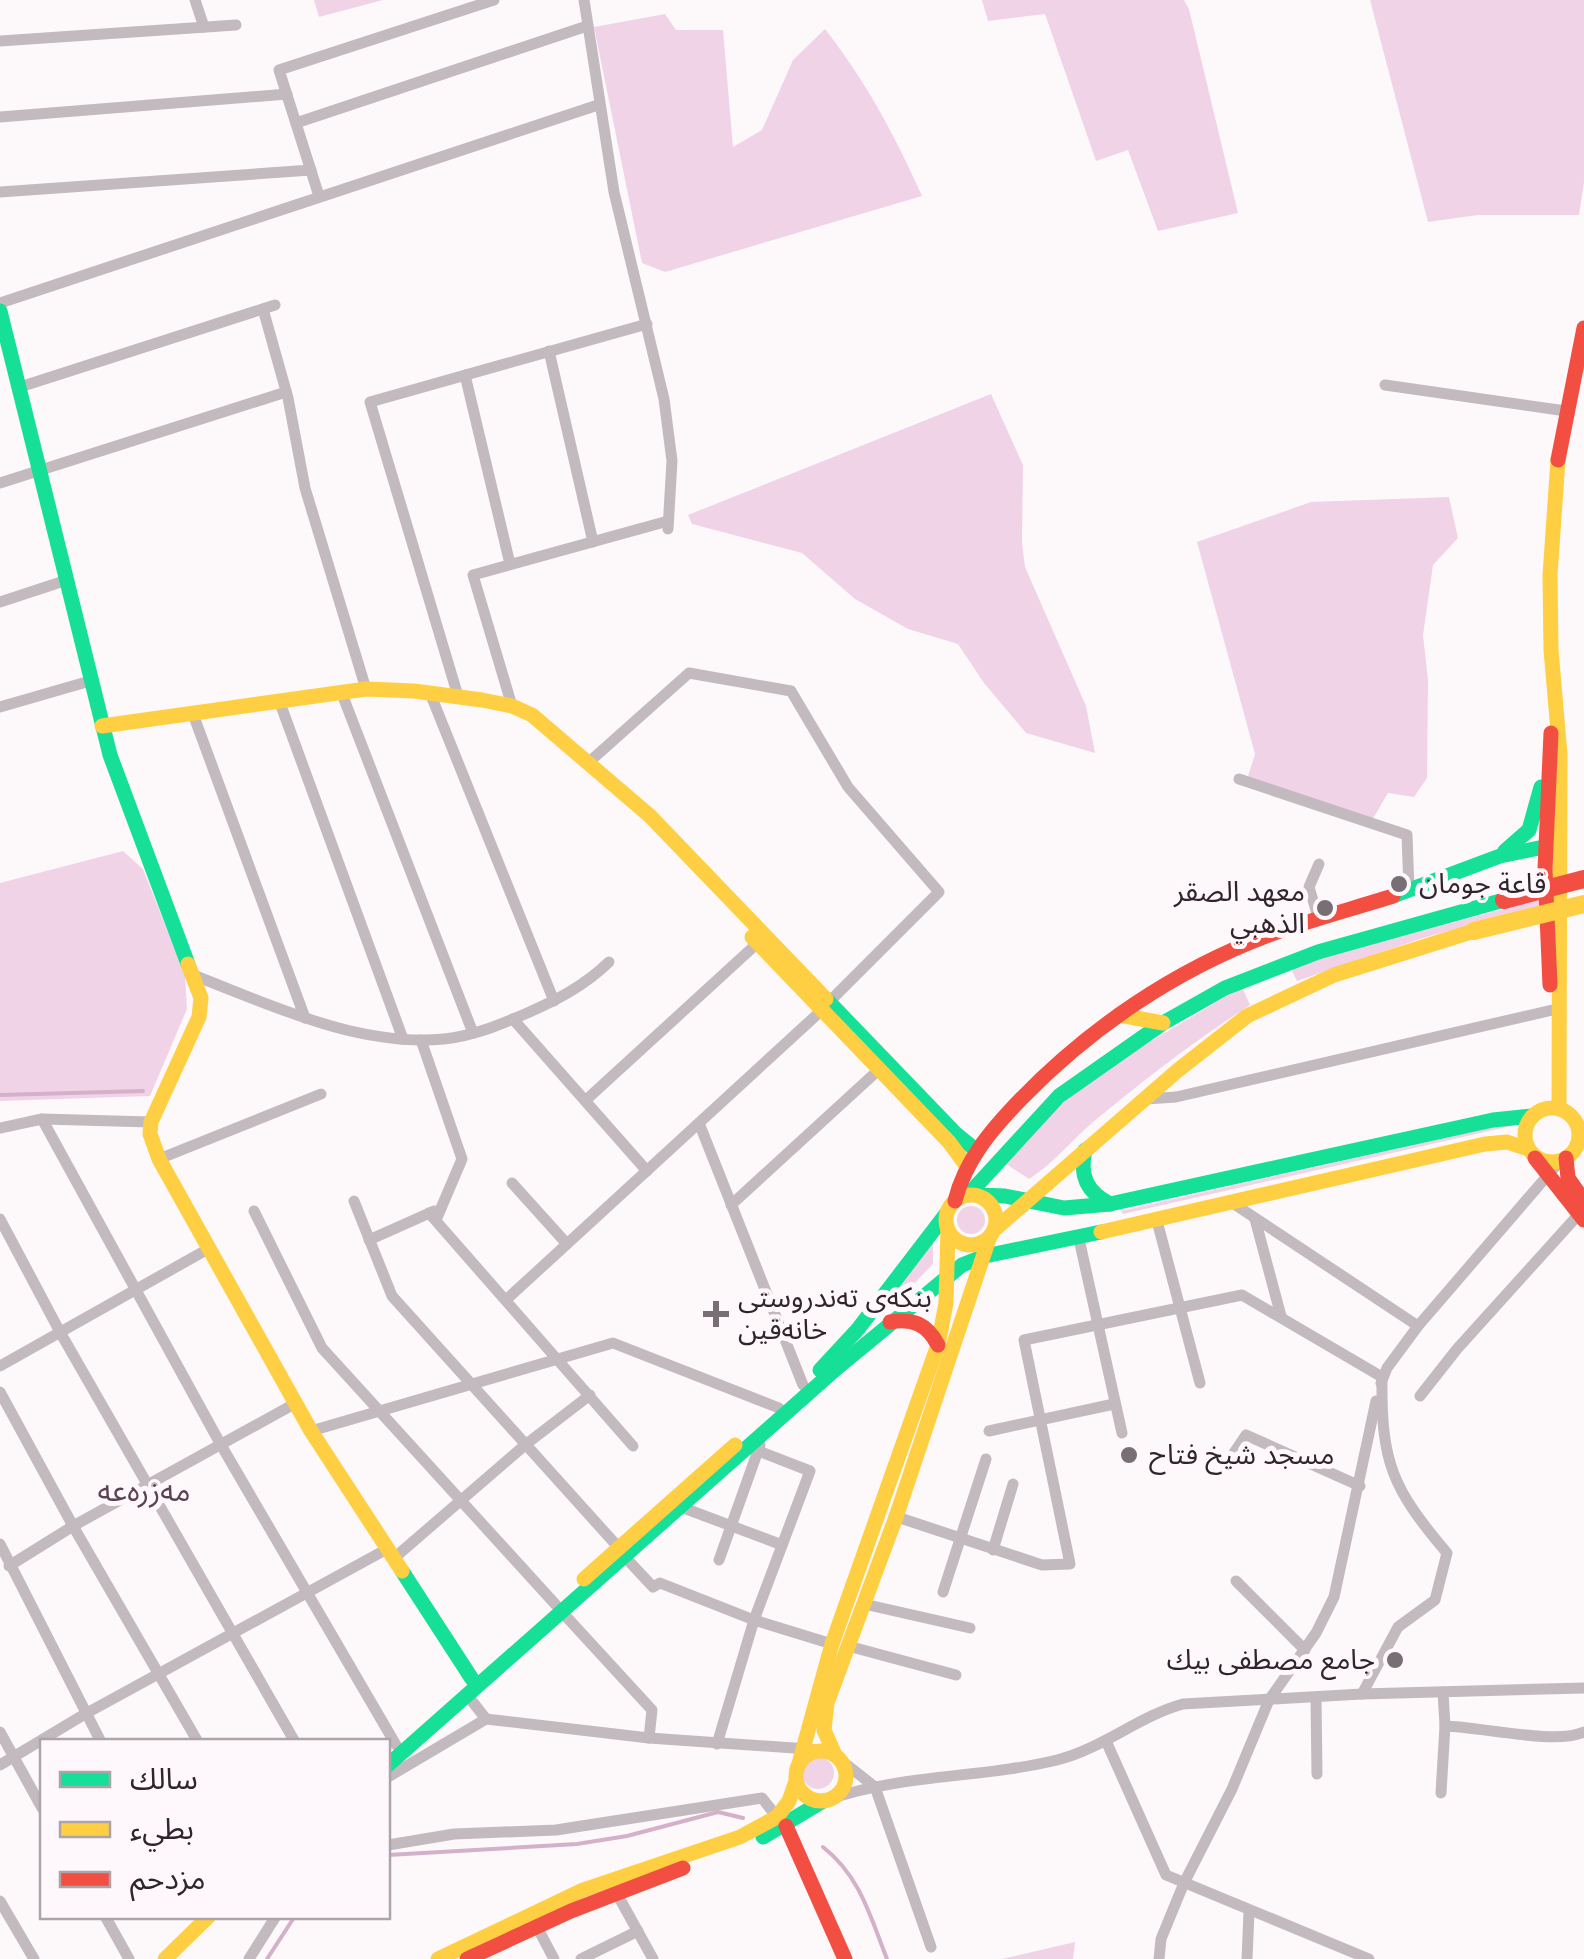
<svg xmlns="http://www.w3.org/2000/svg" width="1584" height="1959" font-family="'Varela Round','Noto Sans Arabic',sans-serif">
<rect width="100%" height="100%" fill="#fdf9fb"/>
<g fill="#f1d3e8">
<path d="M314 0H383L319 17Z"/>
<path d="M982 0H1184L1189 9 1238 213 1158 231 1128 150 1096 161 1045 14 988 21Z"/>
<path d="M1370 0H1584V182L1579 215H1478L1428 222Z"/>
<path d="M665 14 676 30H723L733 147 762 130 793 60 825 29C867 83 894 134 922 196L665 272 642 263 594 27Z"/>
<path d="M991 394 1023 465 1022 543 1025 567 1086 706 1095 753 1026 733 984 683 958 644 908 629 855 599 802 553 692 524 688 515Z"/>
<path d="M1449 497 1458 538 1433 565 1423 635 1428 680 1427 778 1414 797 1388 793 1371 822 1259 789 1248 776 1255 754 1197 542 1311 502Z"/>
<path d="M123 851 143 869 185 975 187 1009 150 1096 0 1101V883Z"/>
<path d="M1554 895 1555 904 1426 937 1297 981 1290 967Z"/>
<path d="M1242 987 1250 1005C1194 1041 1144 1080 1093 1122 1071 1141 1053 1164 1029 1179L1000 1160 1074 1093 1123 1058Z"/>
<path d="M1507 1124 1511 1126 1123 1214 1121 1211Z"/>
<circle cx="971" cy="1220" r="14"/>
<path d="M933 1235V1264L910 1288 881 1309Z"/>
<circle cx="818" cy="1773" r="16"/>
<path d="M1075 1942 1073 1959H1002Z"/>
</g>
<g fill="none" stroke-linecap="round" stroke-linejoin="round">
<g stroke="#d5b0c9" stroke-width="4">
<path d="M0 1095 143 1091"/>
<path d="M823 1847C860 1876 870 1916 887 1959"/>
<path d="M388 1855 577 1844 627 1836 718 1812 743 1818"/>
<path d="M267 1959 295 1916"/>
</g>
<g stroke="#c2babf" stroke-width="11">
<path d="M195 0 204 27"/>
<path d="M584 0 614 192 664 399 672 461 668 529"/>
<path d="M0 41 236 25"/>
<path d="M0 117 287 94"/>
<path d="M296 123 587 26"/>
<path d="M0 192 311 170"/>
<path d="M319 196 279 70 494 0"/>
<path d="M0 303 598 105"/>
<path d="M263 309 288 398 305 488 366 689"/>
<path d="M549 351 593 542"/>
<path d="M465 375 510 564"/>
<path d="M1385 385 1566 411"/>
<path d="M20 387 275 305"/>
<path d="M0 483 286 392"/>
<path d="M0 602 64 581"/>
<path d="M430 693 554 1001"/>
<path d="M342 694 473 1033"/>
<path d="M458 696 370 402 647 324"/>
<path d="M280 703 403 1039"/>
<path d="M512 706 473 575 668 521"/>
<path d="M0 707 90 681"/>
<path d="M193 714 305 1018"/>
<path d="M589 762 689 673 791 691 848 787 939 892 829 1002"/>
<path d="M1239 779 1407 835 1409 890"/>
<path d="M1319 920 1309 887 1319 864"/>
<path d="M193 975C271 1005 358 1047 444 1039 473 1036 499 1025 525 1014 557 1000 584 986 609 962"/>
<path d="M513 1019 647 1171"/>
<path d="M421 1040 462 1159 436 1220"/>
<path d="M1146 1099 1176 1097 1561 1008"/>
<path d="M586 1100 762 939"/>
<path d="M42 1119 221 1445 396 1745"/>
<path d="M699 1123 803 1385"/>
<path d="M0 1128 42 1119 151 1122"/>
<path d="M159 1159 321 1094"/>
<path d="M512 1183 567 1244"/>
<path d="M354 1201 392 1296 619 1548"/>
<path d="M1234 1204 1418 1326"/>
<path d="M731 1205 885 1064"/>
<path d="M254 1211 322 1348 556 1605"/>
<path d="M429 1213 633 1446"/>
<path d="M0 1219 60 1332 295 1742"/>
<path d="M1255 1219 1281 1316"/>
<path d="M1157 1221 1200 1383"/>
<path d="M1079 1239 1122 1433"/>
<path d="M369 1240 434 1211"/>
<path d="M507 1299 822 1010"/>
<path d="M0 1366 208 1249"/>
<path d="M1381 1383 1387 1368 1418 1326 1560 1161"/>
<path d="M0 1392 73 1526 198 1742"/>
<path d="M1420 1396 1457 1349 1579 1214"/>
<path d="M311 1431 613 1343 779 1408"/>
<path d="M989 1431 1114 1404"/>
<path d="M1221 1472 1246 1435 1360 1486"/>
<path d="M681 1507 782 1545"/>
<path d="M894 1516 1042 1565 1070 1564 1024 1340 1242 1295 1382 1377C1381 1463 1392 1488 1447 1553L1435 1600 1398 1627 1362 1694"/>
<path d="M0 1544 101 1742"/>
<path d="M993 1550 1013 1484"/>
<path d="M625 1557 653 1587 660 1583 754 1620 832 1644"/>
<path d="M393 1559 525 1445 590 1395"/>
<path d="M719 1560 760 1445"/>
<path d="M9 1566 73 1526 296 1403"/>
<path d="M1236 1581 1305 1650"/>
<path d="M943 1592 986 1459"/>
<path d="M864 1604 970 1628"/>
<path d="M562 1612 652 1710 649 1738"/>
<path d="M848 1646 956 1675"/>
<path d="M468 1696 486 1719"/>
<path d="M1316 1698 1317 1774"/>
<path d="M1445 1726C1481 1727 1556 1745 1584 1732"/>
<path d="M0 1732 42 1808"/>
<path d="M1106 1741 1166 1875 1369 1959"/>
<path d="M717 1744 754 1620 810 1471 748 1447"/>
<path d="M842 1761 875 1787 931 1947"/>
<path d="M0 1765 85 1714 387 1549"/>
<path d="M388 1777 486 1719 649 1738 822 1750"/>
<path d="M1441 1793 1445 1726 1443 1692"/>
<path d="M830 1799C903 1774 983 1778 1057 1760 1102 1749 1139 1716 1183 1704L1362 1694 1584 1688"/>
<path d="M388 1845 454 1834 556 1830 762 1798 777 1817"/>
<path d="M616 1892 653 1959"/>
<path d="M0 1901 34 1959"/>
<path d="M105 1916 129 1959"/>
<path d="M536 1925 554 1959"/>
<path d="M249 1959 276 1916"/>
<path d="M581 1959 638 1931"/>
<path d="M1159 1959 1161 1939 1184 1883 1232 1789 1269 1700 1316 1633 1334 1597 1376 1401"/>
<path d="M1247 1959 1249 1912"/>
</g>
<g stroke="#16e098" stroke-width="15">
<path d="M0 311 110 755 188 964"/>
<path d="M1505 851 1529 830 1541 787"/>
<path d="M1393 896 1500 856 1558 844"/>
<path d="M826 999 955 1133 977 1151"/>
<path d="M1085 1150C1079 1176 1087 1192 1110 1204"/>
<path d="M968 1195 1059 1096 1163 1023 1225 988 1318 952 1504 900"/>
<path d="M978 1195 1005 1196 1064 1208 1110 1204 1493 1120 1532 1116"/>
<path d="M820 1370 858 1329 946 1214"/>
<path d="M402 1571 472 1679"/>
<path d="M388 1765 837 1368 962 1265 985 1256 1101 1232"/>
<path d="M763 1837 823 1801"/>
</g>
<g stroke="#ffcf43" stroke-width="15">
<path d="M1558 460 1550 575 1551 650 1560 754 1559 1108"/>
<path d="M102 726 366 689 414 691 482 700 512 706 532 715 650 816 826 999"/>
<path d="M752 937 949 1142 966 1165"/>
<path d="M188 964 201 998 199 1017 151 1122 150 1134 159 1159 311 1431 402 1571"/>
<path d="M1119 1015 1163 1023"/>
<circle cx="1552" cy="1135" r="27"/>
<circle cx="971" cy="1220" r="25"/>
<path d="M994 1230 1177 1071 1247 1016 1334 975 1474 931"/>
<path d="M1101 1232 1485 1144 1507 1142 1528 1149"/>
<path d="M584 1579 735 1445"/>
<circle cx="821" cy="1776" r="25"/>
<path d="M835 1755 824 1730 827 1703 896 1517 990 1236"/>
<path d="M800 1760 832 1644 938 1345 946 1303 948 1230"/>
<path d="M165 1959 209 1916"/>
<path d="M438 1959 583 1890 740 1837 777 1817 789 1801 796 1781"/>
</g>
<g stroke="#f24e42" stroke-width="15">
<path d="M1558 460 1584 328"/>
<path d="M1550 985 1545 869 1551 733"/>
<path d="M1535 1158 1584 1220"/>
<path d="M1566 1158 1568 1178 1584 1201"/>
<path d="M955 1201C965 1160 992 1129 1021 1099 1090 1028 1175 970 1269 935 1310 920 1352 909 1393 896"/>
<path d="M890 1322C913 1318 927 1324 938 1345"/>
<path d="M786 1826 845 1959"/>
<path d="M467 1959 571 1911 683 1868"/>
</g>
<path stroke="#ffcf43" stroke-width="18" d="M1474 931 1584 904"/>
<path stroke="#f24e42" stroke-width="18" d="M1504 900 1584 879"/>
</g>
<g fill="#786f74" stroke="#fef8fc" stroke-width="4">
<circle cx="1399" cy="884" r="10"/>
<circle cx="1325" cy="908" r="10"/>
<path d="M711 1299h10v10h10v10h-10v10h-10v-10h-10v-10h10z"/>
<circle cx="1129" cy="1455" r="10"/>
<circle cx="1395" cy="1660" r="10"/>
</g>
<g text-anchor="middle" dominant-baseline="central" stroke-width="10" stroke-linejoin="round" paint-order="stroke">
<g font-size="28" fill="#30252c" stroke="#fef8fc" text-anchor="start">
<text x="1419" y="884">قاعة جومان</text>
<text x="1305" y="892" text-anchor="end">معهد الصقر<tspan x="1305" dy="32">الذهبي</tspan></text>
<text x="738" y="1298">بنکەی تەندروستی<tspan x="738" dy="32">خانەقین</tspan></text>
<text x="1149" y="1455">مسجد شيخ فتاح</text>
<text x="1375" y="1660" text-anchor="end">جامع مصطفى بيك</text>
</g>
<g font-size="30" fill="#5a4252" stroke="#fef8fc">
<text x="144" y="1491">مەزرەعە</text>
</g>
</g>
<rect x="40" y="1739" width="350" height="180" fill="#fef8fc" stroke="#aca4a9" stroke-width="2.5"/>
<rect x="60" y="1772" width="50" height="15" fill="#16e098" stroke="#aca4a9" stroke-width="2.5"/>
<text x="130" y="1789" font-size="30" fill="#30252c">سالك</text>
<rect x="60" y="1822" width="50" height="15" fill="#ffcf43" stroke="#aca4a9" stroke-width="2.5"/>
<text x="130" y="1839" font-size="30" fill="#30252c">بطيء</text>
<rect x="60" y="1872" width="50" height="15" fill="#f24e42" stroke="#aca4a9" stroke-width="2.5"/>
<text x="130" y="1889" font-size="30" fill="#30252c">مزدحم</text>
</svg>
